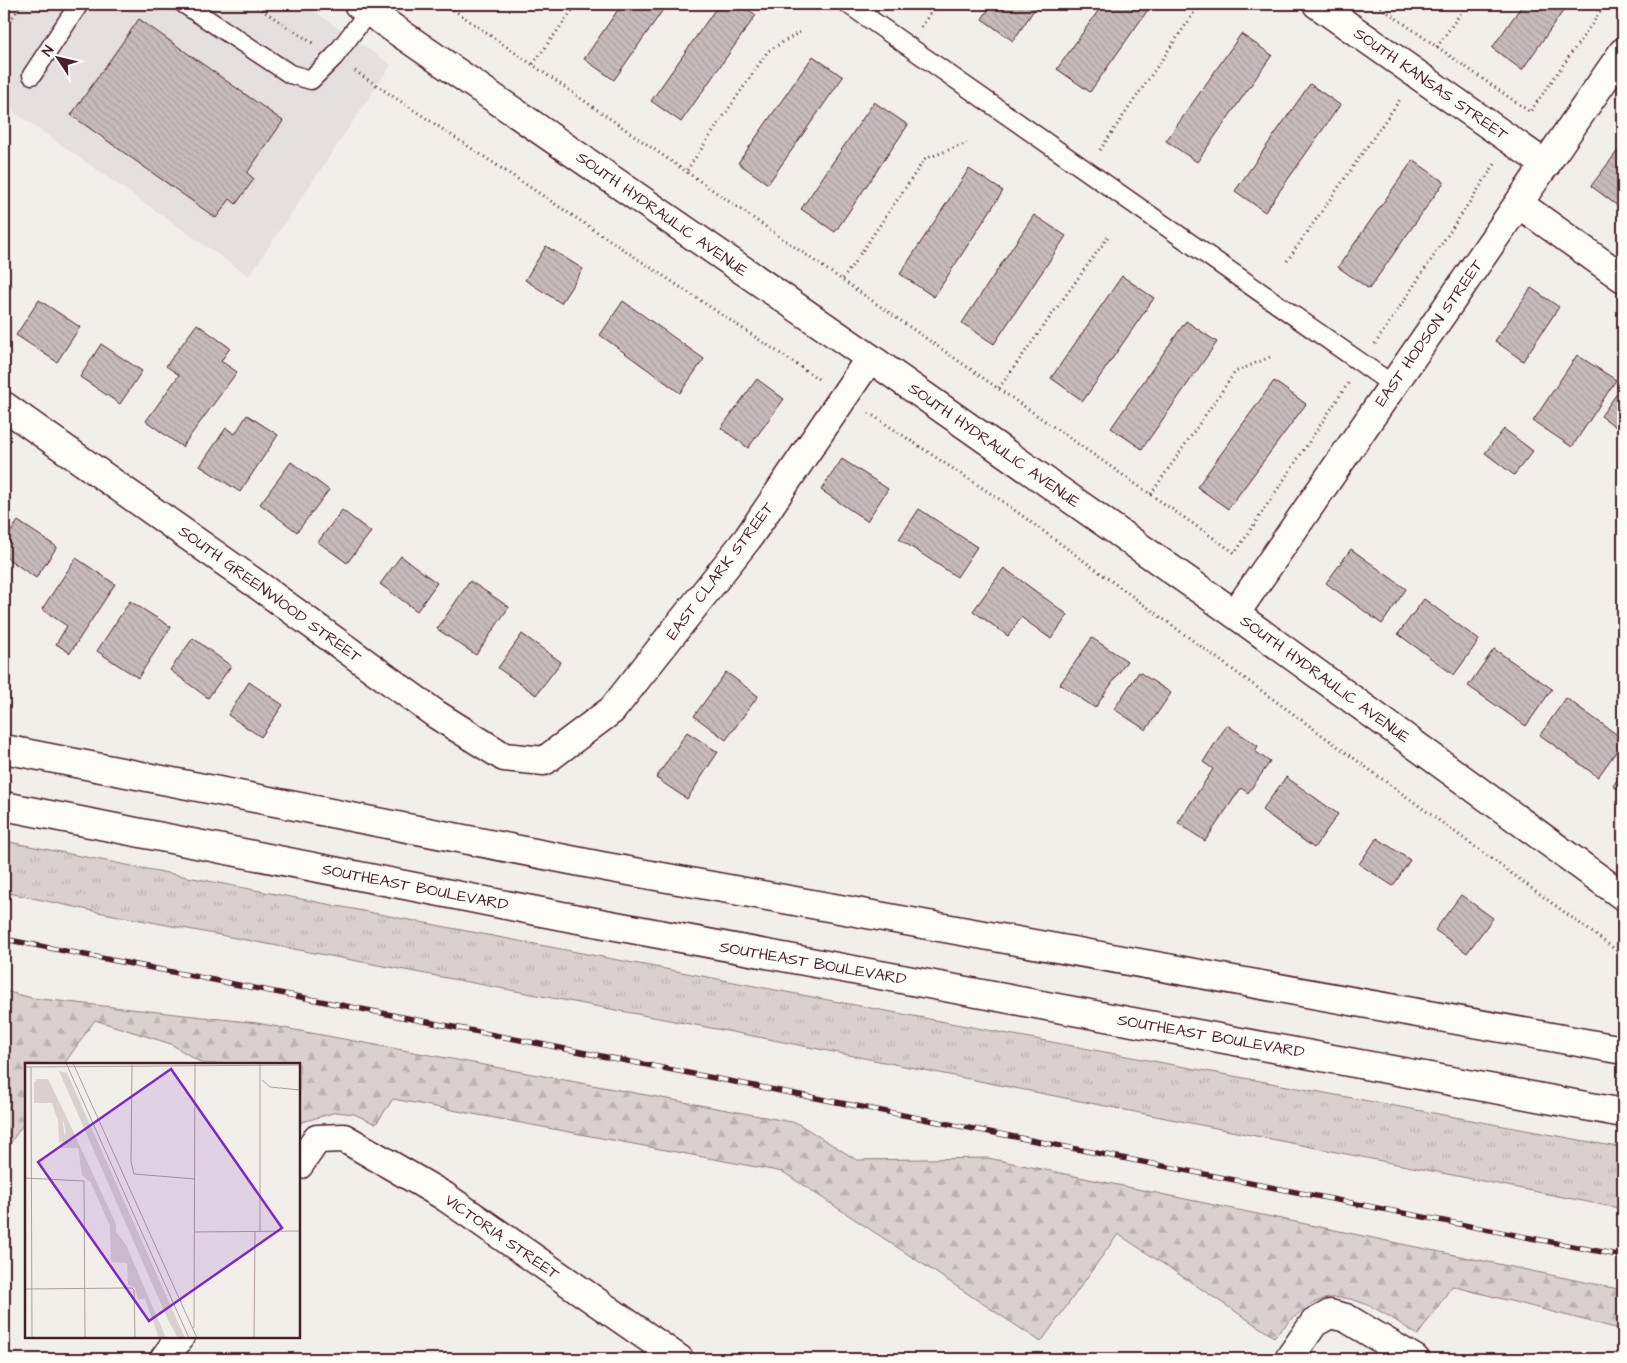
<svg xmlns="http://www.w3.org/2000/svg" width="1627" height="1363" font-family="'Architects Daughter',sans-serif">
<defs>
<pattern id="grass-tufts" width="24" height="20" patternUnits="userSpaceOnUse" patternTransform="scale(1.25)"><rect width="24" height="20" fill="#d9d0cf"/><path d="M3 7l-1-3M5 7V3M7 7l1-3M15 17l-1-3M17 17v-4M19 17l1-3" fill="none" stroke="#bcb2b2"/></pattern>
<pattern id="forest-firs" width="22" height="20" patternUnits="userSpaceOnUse" patternTransform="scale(1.25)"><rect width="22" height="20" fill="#d9d0cf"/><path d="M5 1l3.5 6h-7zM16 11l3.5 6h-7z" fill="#bcb2b2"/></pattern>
<pattern id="building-back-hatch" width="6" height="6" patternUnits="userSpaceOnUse" patternTransform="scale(1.25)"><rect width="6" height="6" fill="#c8bbbb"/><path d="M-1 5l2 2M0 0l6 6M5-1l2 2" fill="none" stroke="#ada0a1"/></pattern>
</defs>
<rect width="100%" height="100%" fill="#f2efeb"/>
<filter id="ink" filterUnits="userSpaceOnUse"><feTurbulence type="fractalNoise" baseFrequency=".02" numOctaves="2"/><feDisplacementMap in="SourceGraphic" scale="10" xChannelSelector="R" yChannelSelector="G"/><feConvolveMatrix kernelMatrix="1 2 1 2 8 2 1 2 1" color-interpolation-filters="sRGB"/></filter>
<g filter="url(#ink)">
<path fill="#e5dfdd" d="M4 4H304L391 65 249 276 4 105Z"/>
<path fill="url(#grass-tufts)" stroke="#92787d" d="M4 841C543 947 1083 1049 1623 1148V1209L748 1035 98 912 4 892Z"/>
<path fill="url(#forest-firs)" stroke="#92787d" d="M4 991 32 998 257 1023 797 1123 857 1160 988 1158 1623 1290V1330L1452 1286 1418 1335C1386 1315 1343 1280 1306 1308 1294 1316 1284 1327 1274 1337L1118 1234 1041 1342 783 1172 393 1099 376 1124 354 1114 336 1112 299 1123V1064H203L171 1044 95 1020 64 1064H26V1120L4 1152Z"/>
<g fill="url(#building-back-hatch)" stroke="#4a1f2b">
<path d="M622 4H667L614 80 584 59Z"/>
<path d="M719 4H740L756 15 681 122 651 101Z"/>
<path d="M992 4H1038L1013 41 982 19Z"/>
<path d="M1103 4H1152L1090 92 1057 69Z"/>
<path d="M1523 4H1568L1522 70 1492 48Z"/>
<path d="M139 19 283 121 247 173 254 179 236 204 230 199 216 218 71 115Z"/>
<path d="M1241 34 1272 55 1197 162 1166 141Z"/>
<path d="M813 56 843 77 768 184 738 163Z"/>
<path d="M1310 84 1340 105 1265 212 1235 191Z"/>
<path d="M874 102 908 125 835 232 801 209Z"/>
<path d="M1619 149 1623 153V210L1591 186Z"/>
<path d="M1413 160 1444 182 1369 289 1338 267Z"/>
<path d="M969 169 1003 191 934 297 900 274Z"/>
<path d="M1034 215 1066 236 994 344 962 323Z"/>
<path d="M546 246 583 269 561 303 525 280Z"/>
<path d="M1122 276 1154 298 1083 401 1051 378Z"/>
<path d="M4 279 12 284 4 298Z"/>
<path d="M1531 288 1559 307 1523 361 1495 341Z"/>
<path d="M39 300 80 327 57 362 16 335Z"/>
<path d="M623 301 704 359 680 393 600 335Z"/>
<path d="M1186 321 1217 342 1142 449 1111 428Z"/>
<path d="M197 324 230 348 221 361 237 372 182 447 146 421 179 375 166 366Z"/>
<path d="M101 344 142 371 120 404 80 377Z"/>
<path d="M1577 355 1616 380 1572 447 1533 421Z"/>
<path d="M757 379 784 399 748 448 721 428Z"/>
<path d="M1274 381 1306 404 1228 509 1197 487Z"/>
<path d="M1623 385V432L1601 416Z"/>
<path d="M247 415 278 435 240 492 200 466 226 428 235 434Z"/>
<path d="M1504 429 1533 451 1514 475 1485 453Z"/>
<path d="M842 459 888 489 867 521 821 490Z"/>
<path d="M291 462 329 490 297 532 260 504Z"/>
<path d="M919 509 977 547 957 577 899 539Z"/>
<path d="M342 510 371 532 347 563 318 542Z"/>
<path d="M18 521 57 547 36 578 4 556V542Z"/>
<path d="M1351 549 1406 589 1382 624 1326 583Z"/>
<path d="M401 556 437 583 417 611 380 584Z"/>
<path d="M76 558 115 584 70 653 56 644 67 626 42 609Z"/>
<path d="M1004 568 1068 615 1051 639 1021 617 1008 636 973 611Z"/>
<path d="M470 581 509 607 476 655 437 629Z"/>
<path d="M1424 599 1479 640 1454 675 1398 634Z"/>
<path d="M130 601 171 627 138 678 97 651Z"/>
<path d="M522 634 561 662 536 695 498 668Z"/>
<path d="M193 638 231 666 208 698 170 670Z"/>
<path d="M1092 638 1127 661 1095 708 1060 684Z"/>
<path d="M1494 649 1552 689 1526 726 1468 686Z"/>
<path d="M726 672 758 696 726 740 694 716Z"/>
<path d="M1139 672 1171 693 1146 730 1114 709Z"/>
<path d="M249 682 283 705 261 737 228 715Z"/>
<path d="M1566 698 1623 739V742L1598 777 1540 735Z"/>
<path d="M1227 725 1258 746 1255 751 1270 762 1248 793 1241 788 1205 841 1178 823 1213 769 1203 762Z"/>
<path d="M687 732 718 752 687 799 656 778Z"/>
<path d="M1623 771V793L1613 786Z"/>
<path d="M1286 777 1338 814 1314 848 1262 810Z"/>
<path d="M1377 838 1410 860 1393 886 1359 864Z"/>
<path d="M1461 895 1493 918 1467 953 1435 930Z"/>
</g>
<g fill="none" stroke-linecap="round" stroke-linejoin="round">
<defs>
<g id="lane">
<path d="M184 4 290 74 311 80 334 57 369 11"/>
<path d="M848 4 1393 385"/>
<path d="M32 75 79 4"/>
</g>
<g id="street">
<path d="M1317 4 1546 165"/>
<path d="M1519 204 1623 278"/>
<path d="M4 406 262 588 437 715 504 757 544 761 612 710 748 538 870 358"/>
<path d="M1235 614 1623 52"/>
<path d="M299 1165 317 1139 344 1138 444 1196 679 1359"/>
<path d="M164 1359 180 1337"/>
<path d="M1289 1359 1314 1323 1330 1314 1346 1318 1415 1359"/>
</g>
<path id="secondary" d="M358 4 870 358 1235 614 1623 896"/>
<g id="primary">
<path d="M4 749 601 866 1623 1050"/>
<path d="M4 806 562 916 1623 1113"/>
</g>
</defs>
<use href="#lane" stroke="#4a1f2b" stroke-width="21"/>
<use href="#street" stroke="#4a1f2b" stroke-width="31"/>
<use href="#secondary" stroke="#4a1f2b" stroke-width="31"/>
<use href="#primary" stroke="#4a1f2b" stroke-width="31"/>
<g stroke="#4a1f2b" stroke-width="3" stroke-dasharray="1 4" stroke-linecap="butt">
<path d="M253 4 314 44"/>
<path d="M445 4 1235 553 1349 382"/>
<path d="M1376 4 1530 112 1606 4"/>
<path d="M921 27 937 4"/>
<path d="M4 29 22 4"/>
<path d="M1437 47 1467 4"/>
<path d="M533 64 577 4"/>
<path d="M355 71 820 380"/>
<path d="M1100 150 1200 4"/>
<path d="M687 170 768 51 800 32"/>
<path d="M1287 261 1401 98"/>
<path d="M843 279 925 159 967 143"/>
<path d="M1375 344 1495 164"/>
<path d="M999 388 1110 234"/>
<path d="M869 413 1002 501 1623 955"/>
<path d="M1151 494 1235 372 1270 357"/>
</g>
<use href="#lane" stroke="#fdfcf7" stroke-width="18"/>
<use href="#street" stroke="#fdfcf7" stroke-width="28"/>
<use href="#secondary" stroke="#fdfcf7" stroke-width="28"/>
<use href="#primary" stroke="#fdfcf7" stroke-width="28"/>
<defs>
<path id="rail" d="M4 939 1623 1256"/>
</defs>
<use href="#rail" stroke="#4a1f2b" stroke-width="5.5"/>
<use href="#rail" stroke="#fdfcf7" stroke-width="4" stroke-dasharray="11" stroke-linecap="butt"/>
</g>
</g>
<g text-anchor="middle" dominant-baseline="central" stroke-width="4" stroke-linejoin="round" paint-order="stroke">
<g font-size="16" fill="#4a1f2b" stroke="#fdfcf7">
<text transform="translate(1431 84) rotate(35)">SOUTH KANSAS STREET</text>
<text transform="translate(662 214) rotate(35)">SOUTH HYDRAULIC AVENUE</text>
<text transform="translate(1429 333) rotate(-55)">EAST HODSON STREET</text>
<text transform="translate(994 445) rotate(35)">SOUTH HYDRAULIC AVENUE</text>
<text transform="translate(720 571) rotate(-53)">EAST CLARK STREET</text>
<text transform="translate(270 594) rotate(36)">SOUTH GREENWOOD STREET</text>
<text transform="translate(1325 679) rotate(36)">SOUTH HYDRAULIC AVENUE</text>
<text transform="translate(415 887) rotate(11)">SOUTHEAST BOULEVARD</text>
<text transform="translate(813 963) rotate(10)">SOUTHEAST BOULEVARD</text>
<text transform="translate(1211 1036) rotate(10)">SOUTHEAST BOULEVARD</text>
<text transform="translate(502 1237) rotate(35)">VICTORIA STREET</text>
</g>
</g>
<g transform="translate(25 1063)">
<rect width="275" height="275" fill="#f2efeb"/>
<path d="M34 8 42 10 160 275H153L143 257ZM12 16H23L41 53 37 54 40 75 34 80 33 58 27 40H9V20Z" fill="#d9d0cf"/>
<path d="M41 53 91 161V169L101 182 141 275H134L120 236H113L110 225 103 222 102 200 86 199 85 163 66 120 57 112 53 85H34L41 69 37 54Z" fill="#d9d0cf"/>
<path fill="none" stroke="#af9c9e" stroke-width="1" d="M41 0 164 275M48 0 172 275M235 1V168M107 2 106 98 109 111 170 116M0 4 275 2M6 4 7 275M237 17 245 24 275 27M0 115 59 118 60 275M170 169 275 168M0 226 107 225 109 227 110 275M169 265 170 1M229 275 230 168"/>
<path fill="#7b2cbf" fill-opacity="0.15" stroke="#7b2cbf" stroke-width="2.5" d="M146 6 257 165 124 258 13 99Z"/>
<rect width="275" height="275" fill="none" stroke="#4a1f2b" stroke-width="2.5"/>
</g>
<rect width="1627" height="1363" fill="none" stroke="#fdfcf7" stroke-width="20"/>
<rect x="10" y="10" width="1607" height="1343" fill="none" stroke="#4a1f2b" stroke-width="2" filter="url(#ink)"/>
<g transform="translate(58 58) rotate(305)" stroke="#fdfcf7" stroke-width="4" paint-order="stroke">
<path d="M0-4L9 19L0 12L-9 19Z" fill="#4a1f2b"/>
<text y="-8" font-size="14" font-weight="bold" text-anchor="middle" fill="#4a1f2b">N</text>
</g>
</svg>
